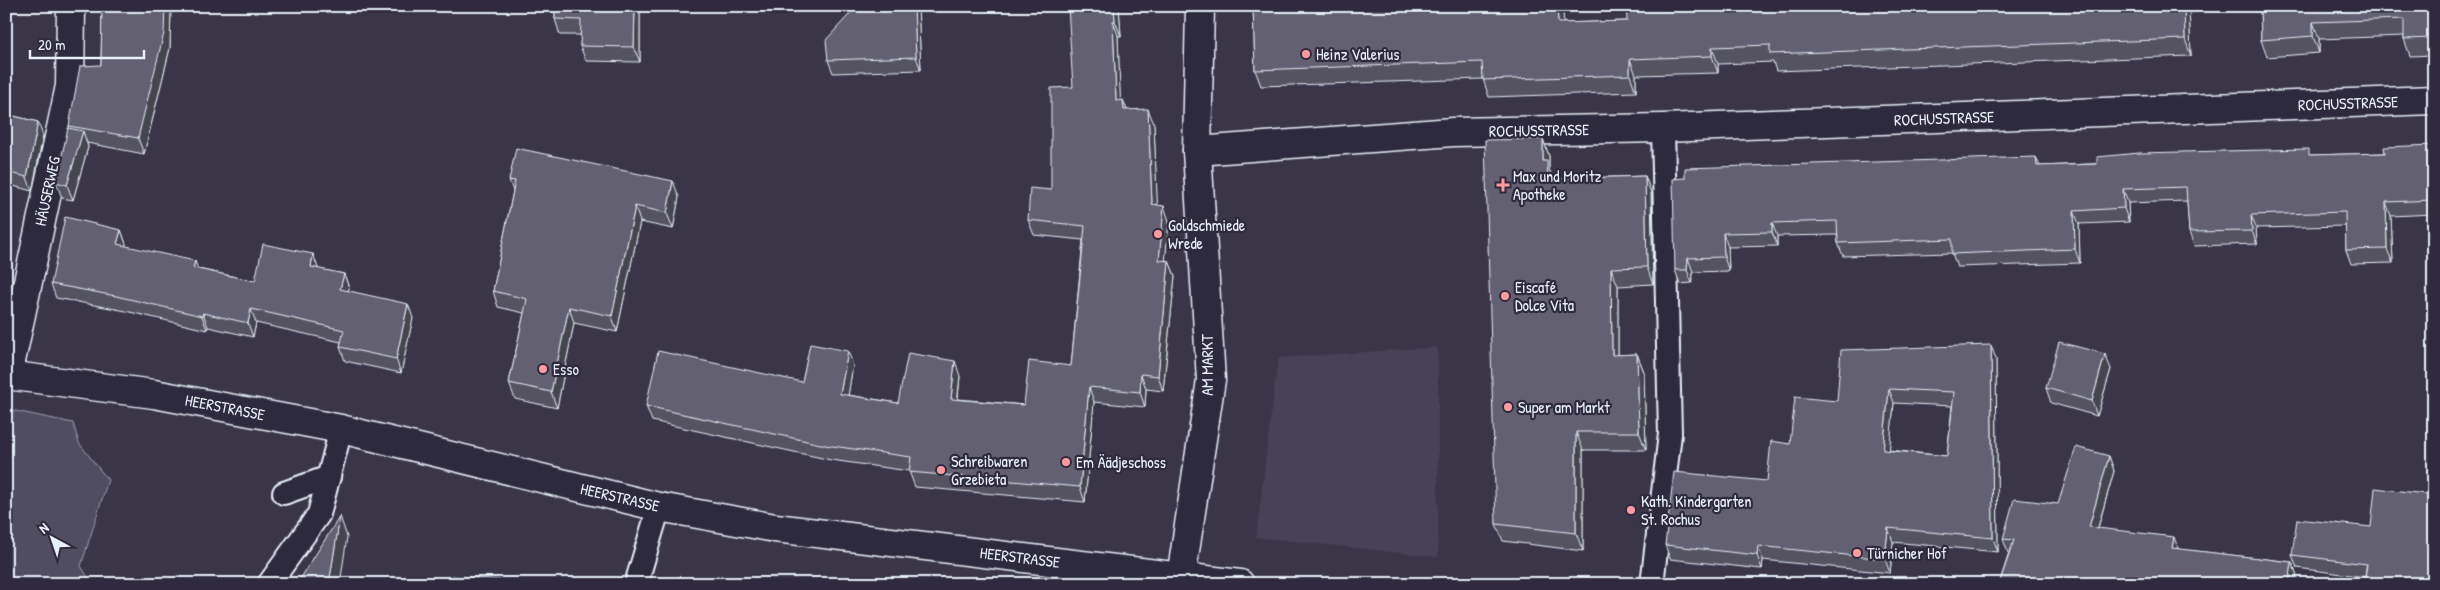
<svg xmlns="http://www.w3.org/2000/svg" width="2440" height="590" font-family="'Patrick Hand',sans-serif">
<rect width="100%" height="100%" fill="#3a3648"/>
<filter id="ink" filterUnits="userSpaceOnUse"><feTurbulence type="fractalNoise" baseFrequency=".02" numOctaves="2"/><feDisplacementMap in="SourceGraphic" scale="10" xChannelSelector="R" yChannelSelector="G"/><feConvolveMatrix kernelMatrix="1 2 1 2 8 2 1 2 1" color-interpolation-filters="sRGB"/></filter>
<g filter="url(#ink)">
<path fill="#464354" d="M1438 347V557L1256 537 1278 358Z"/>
<path fill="#504e5f" stroke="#9ca0ac" d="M6 409 73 423 79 443 108 480 81 566 92 584H6Z"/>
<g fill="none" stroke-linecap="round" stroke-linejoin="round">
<defs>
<g id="service">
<path d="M284 493 329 477"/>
<path d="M269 584 319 514 341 429"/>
<path d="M636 584 659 507"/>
<path d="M1652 584 1670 434 1663 128"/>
</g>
<g id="minor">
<path d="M1197 151 1453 132 1663 128 2434 100"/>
<path d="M8 375 70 86 71 6"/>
<path d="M1180 584 1211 380 1197 151 1200 6"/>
</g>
<path id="secondary" d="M6 375 154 394 341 429 659 507 775 528 1240 584"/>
</defs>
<use href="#service" stroke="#e8f1f8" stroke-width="26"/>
<use href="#minor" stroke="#e8f1f8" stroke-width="31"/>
<use href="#secondary" stroke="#e8f1f8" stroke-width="31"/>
<use href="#service" stroke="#2f2a3d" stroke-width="22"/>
<use href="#minor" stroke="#2f2a3d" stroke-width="28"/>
<use href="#secondary" stroke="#2f2a3d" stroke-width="28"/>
</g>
<g fill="#555361" stroke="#e8f1f8" fill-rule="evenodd">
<path d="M102 6H171L170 48 144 154 87 143 88 147 73 200 62 198 56 182 69 128V126L101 65Z"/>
<path d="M555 6H640V62L586 61 580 46 581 35H560L555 19Z"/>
<path d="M857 6H918L921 70 833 73 828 60Z"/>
<path d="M1119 6 1121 36H1118L1120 101 1123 100 1127 110 1154 124 1157 205 1169 221 1165 260 1169 261 1175 276 1163 391 1146 389 1145 407 1094 402 1085 502 915 487 909 471 831 460 652 421 646 406 802 382 853 365 848 395 898 403 960 376 958 399 1024 405 1071 366 1083 240 1034 235 1028 220 1051 190 1073 87Z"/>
<path d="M1253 6H1563V23L1627 21 1670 6 1671 10 2189 7 2191 56 1776 71 1773 62 1718 64V73L1636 75V92L1489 97 1483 79 1261 86 1255 70Z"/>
<path d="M2260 6H2434V55L2410 56 2404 39V36L2319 39V53L2267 57 2261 40Z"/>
<path d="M6 114 38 122 43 136 32 191 6 184Z"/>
<path d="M1543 139 1549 156V169L1553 179 1645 176 1651 193 1653 284 1618 286V355L1637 354 1644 372 1646 450H1583V551L1503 541 1496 524Z"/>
<path d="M2434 145V214L2391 216 2393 263 2351 264 2346 250V226L2256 228 2257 244 2194 246 2189 232 2187 201 2128 203 2129 222 2079 224 2080 263 1957 267 1952 253 1843 256 1838 243 1837 235 1777 236V246L1728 247 1729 271 1693 272 1692 283 1680 284 1675 270 1685 178 2040 166 2311 155 2385 153Z"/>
<path d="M509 180 679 197 673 229 640 222 617 332 574 323 557 408 515 399 509 383 524 313 498 307 493 291 513 191Z"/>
<path d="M121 230 126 244 125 246 198 269 255 281 313 254 318 269 344 274 349 288 348 291 413 318 401 373 345 361 340 347 341 342 256 323 253 337 208 327 207 330 121 310 56 298 51 284Z"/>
<path d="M1996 359 1998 552 1893 542 1890 573 1763 560 1762 569 1670 559 1665 545 1767 481 1790 444 1837 401ZM1894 403 1952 406 1947 456 1889 450Z"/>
<path d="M2111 369 2097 416 2051 403 2046 388Z"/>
<path d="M2109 456 2114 471 2098 528 2178 549 2292 562 2297 577 2296 584H1999L2009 553H2008L2003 539 2058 504Z"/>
<path d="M2371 527 2365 577 2297 568 2292 555Z"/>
</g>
<g fill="#45444f" stroke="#e8f1f8">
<path d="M165 6H171L170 48 144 154 138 138Z"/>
<path d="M635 6H640V62L634 47Z"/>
<path d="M914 6H918L921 70 916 57Z"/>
<path d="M1114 6H1119L1121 36 1115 21Z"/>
<path d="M1557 6H1563L1564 40 1558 23Z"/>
<path d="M1665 6H1670L1671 27 1665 11Z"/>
<path d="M2184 6H2189V7L2191 56 2185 39Z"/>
<path d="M1113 21 1118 36 1121 116 1116 101Z"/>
<path d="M2313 22 2319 39V53L2313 36Z"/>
<path d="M1712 47 1718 64V73L1712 56Z"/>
<path d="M1630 59 1636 75V92L1630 75Z"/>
<path d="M1123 100 1129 115 1124 110Z"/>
<path d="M1148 109 1154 124 1158 219 1152 204Z"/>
<path d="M38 122 43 136 32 191 27 177Z"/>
<path d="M83 131 88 147 73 200 67 185Z"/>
<path d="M1543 139 1549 156V169L1553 179H1548L1543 161Z"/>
<path d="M2036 157 2042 171 2037 166Z"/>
<path d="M1645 176 1651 193 1653 284 1647 267Z"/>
<path d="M673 181 679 197 673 229 667 213Z"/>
<path d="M2123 189 2128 203 2129 222 2124 208Z"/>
<path d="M2386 202 2391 216 2393 263 2387 249Z"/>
<path d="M635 206 640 222 617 332 612 316Z"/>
<path d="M1164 206 1169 221 1164 274 1159 260Z"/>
<path d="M2074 211 2079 224 2080 263 2075 249Z"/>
<path d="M2251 215 2256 228 2257 244 2252 231Z"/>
<path d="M1772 223 1777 236V246L1772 232Z"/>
<path d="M121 230 126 244 122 258 117 244Z"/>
<path d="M1723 233 1728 247 1729 271 1724 257Z"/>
<path d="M313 254 318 268 316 281 311 267Z"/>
<path d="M1688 258 1693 272 1692 283 1687 270Z"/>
<path d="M195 261 200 275 193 268Z"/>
<path d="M1169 261 1175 276 1163 391 1158 376Z"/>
<path d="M1611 268 1618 286V373L1612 355Z"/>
<path d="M344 274 349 288 346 303 340 289Z"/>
<path d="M408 304 413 318 401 373 396 359Z"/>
<path d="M569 307 574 323 557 408 551 392Z"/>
<path d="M251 309 256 323 253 337 248 323Z"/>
<path d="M203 313 208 327 207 330 202 316Z"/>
<path d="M1991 345 1996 359 1998 552 1993 538Z"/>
<path d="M848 351 853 365 846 409 840 394Z"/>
<path d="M1637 354 1644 372 1646 450 1639 432Z"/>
<path d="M2105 354 2111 369 2097 416 2092 401Z"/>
<path d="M955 361 960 376 956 413 951 399Z"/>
<path d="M1141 374 1146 389 1145 407 1140 392Z"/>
<path d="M1089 387 1094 402 1085 502 1080 487Z"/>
<path d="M1889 389 1894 403 1888 464 1883 450Z"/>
<path d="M1576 432 1583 450V551L1576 533Z"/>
<path d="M2109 456 2114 471 2094 541 2089 527Z"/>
<path d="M340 516 347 537 340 584H329Z"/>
<path d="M2434 527V566L2430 556Z"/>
<path d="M1888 528 1893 542 1890 573 1885 559Z"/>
<path d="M2174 537 2179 551 2172 548Z"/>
<path d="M1758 546 1763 560 1762 569 1757 555Z"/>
<path d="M2292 562 2297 577 2296 584H2289Z"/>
</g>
<g fill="#636171" stroke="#e8f1f8" fill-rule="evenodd">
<path d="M102 6H165L164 33 138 138 69 126 80 66 101 65Z"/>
<path d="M555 6H635L634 47 580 46 581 20 555 19Z"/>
<path d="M857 6H914L916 57 828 60 826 40Z"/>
<path d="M1068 6H1114L1115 21H1113L1116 101 1123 100 1124 110 1148 109 1152 204 1164 206 1159 260 1169 261 1158 376 1141 374 1140 392 1089 387 1080 487 909 472 911 457 825 445 646 406 658 351 802 382 810 344 848 351 840 394 898 403 908 353 955 361 951 399 1024 405 1029 361 1071 366 1085 226 1028 220 1030 188 1051 190V88L1073 87Z"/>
<path d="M1253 6H1557L1558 23 1627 21 1626 6H1665V11L1751 8V6H2184L2185 39 1770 54V45L1712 47V56L1630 59V75L1483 80 1482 62 1255 70Z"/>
<path d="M2260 6H2434V38L2404 39V19L2313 22V36L2261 40Z"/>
<path d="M6 114 38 122 27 177 6 172Z"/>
<path d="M68 128 83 131 67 185 56 182Z"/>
<path d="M1543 139V161H1547L1548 179 1645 176 1647 267 1611 268 1612 355 1637 354 1639 432H1576V533L1496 524 1485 140Z"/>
<path d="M2434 145V200L2386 202 2387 249 2346 250 2345 212 2251 215 2252 231 2189 232 2186 187 2123 189 2124 208 2074 211 2075 249 1952 254V239L1838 243 1837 221 1772 223V232L1723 233 1724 257 1688 258 1687 270H1675L1673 179 1685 178V168L2036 157 2037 166 2097 164V157L2139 153 2309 149V155L2385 153 2384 147Z"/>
<path d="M516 148 673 181 667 213 635 206 612 316 569 307 551 392 509 383 527 299 493 291 515 181 509 180Z"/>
<path d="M65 217 121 230 117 244 195 261 193 268 255 281 263 244 313 254 311 267 344 274 340 289 408 304 396 359 340 347 344 330 251 309 248 323 203 313 202 316 116 296 51 284Z"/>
<path d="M2059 342 2105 354 2092 401 2046 388Z"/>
<path d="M1991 345 1993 538 1888 528 1885 559 1758 546 1757 555 1665 545 1674 472 1767 481 1771 441 1790 444 1795 397 1837 401 1841 350ZM1889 389 1954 392 1947 456 1883 450Z"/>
<path d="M2076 447 2109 456 2089 527 2174 537 2172 548 2292 562 2289 584H1999L2014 540 2003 539 2014 499 2058 504Z"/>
<path d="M2375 488 2434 495V527L2430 556 2434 557V584H2364L2367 564 2292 555 2297 519 2371 527Z"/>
<path d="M340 516 329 584H297Z"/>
<path d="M452 576 537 583V584H451Z"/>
</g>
</g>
<g fill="#ff9aa2" stroke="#2f2a3d" stroke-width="2">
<circle cx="1306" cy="54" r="5"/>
<path d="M1500.5 177.5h5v5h5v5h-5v5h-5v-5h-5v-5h5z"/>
<circle cx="1158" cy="234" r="5"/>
<circle cx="1505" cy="296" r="5"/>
<circle cx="543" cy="369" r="5"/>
<circle cx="1508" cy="407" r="5"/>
<circle cx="1066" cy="462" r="5"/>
<circle cx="941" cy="470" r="5"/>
<circle cx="1631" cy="510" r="5"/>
<circle cx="1857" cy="553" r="5"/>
</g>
<g text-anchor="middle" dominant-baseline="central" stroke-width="4.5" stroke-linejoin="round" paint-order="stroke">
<g font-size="16" fill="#e8f1f8" stroke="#2f2a3d" text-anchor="start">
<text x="1316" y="54">Heinz Valerius</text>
<text x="1513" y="176">Max und Moritz<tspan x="1513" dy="18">Apotheke</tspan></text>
<text x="1168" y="225">Goldschmiede<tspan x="1168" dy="18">Wrede</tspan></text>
<text x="1515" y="287">Eiscafé<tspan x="1515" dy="18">Dolce Vita</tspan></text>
<text x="553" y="369">Esso</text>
<text x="1518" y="407">Super am Markt</text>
<text x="951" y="461">Schreibwaren<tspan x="951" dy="18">Grzebieta</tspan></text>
<text x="1076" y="462">Em Äädjeschoss</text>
<text x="1641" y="501">Kath. Kindergarten<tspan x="1641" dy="18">St. Rochus</tspan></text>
<text x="1867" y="553">Türnicher Hof</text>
</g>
<g font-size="16" fill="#e8f1f8" stroke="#2f2a3d">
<text transform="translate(2348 103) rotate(-2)">ROCHUSSTRASSE</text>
<text transform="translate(1944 118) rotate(-2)">ROCHUSSTRASSE</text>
<text transform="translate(1539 130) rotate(-1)">ROCHUSSTRASSE</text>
<text transform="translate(47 191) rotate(-78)">HÄUSERWEG</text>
<text transform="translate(1207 365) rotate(-90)">AM MARKT</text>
<text transform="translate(225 407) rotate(11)">HEERSTRASSE</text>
<text transform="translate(620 497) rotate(13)">HEERSTRASSE</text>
<text transform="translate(1020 557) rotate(7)">HEERSTRASSE</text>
</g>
</g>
<rect width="2440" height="590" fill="none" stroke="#2f2a3d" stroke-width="25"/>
<rect x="12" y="12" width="2415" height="565" fill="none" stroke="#e8f1f8" stroke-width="2" filter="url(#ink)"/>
<g transform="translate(52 538) rotate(320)" stroke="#2f2a3d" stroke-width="4" paint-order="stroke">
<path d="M0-4L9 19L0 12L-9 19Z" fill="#e8f1f8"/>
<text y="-8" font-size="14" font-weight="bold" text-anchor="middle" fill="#e8f1f8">N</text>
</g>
<path d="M30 50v8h114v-8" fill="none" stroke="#e8f1f8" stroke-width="2.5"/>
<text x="38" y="50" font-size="15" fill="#e8f1f8" stroke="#2f2a3d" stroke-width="4" paint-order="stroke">20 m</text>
</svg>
